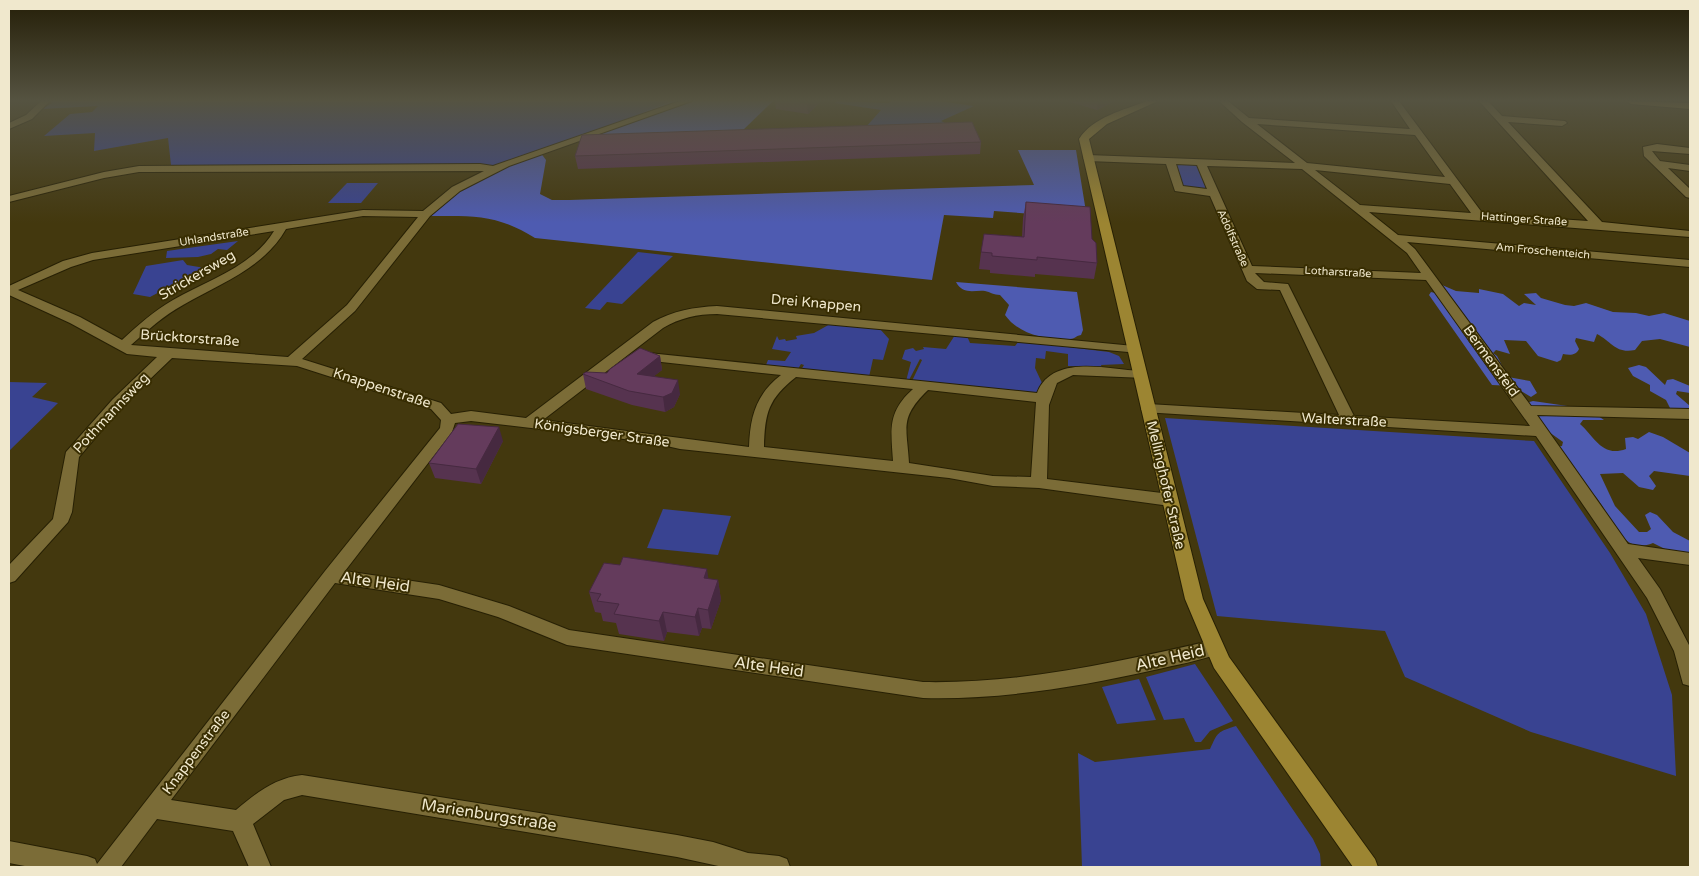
<svg xmlns="http://www.w3.org/2000/svg" width="1699" height="876" font-family="'Varela Round',sans-serif">
<rect width="100%" height="100%" fill="#43380e"/>
<g fill="#394391">
<path d="M51 101H671L615 125 493 169 223 168 171 165 168 138 94 151 95 133 44 136 70 114 92 112 98 106 42 109 52 103 49 102Z"/>
<path d="M837 101 889 103 891 101H939L974 106 941 121 945 123 941 125 866 127 881 110 835 103Z"/>
<path d="M1170 162 1201 163 1212 193 1183 191Z"/>
<path d="M347 183H378L361 203H328Z"/>
<path d="M238 241 227 250 218 249 211 254 198 257 166 258 167 251Z"/>
<path d="M638 252 673 256 622 304 607 302 600 310 585 308Z"/>
<path d="M183 260 187 265 205 268 150 297 133 294 146 266Z"/>
<path d="M832 323 879 328 889 339 883 360 873 359 869 377 801 370 804 365 801 364 798 369 766 365 768 360 785 361 791 352 772 349 777 336 779 340 785 339 786 341 797 339 796 336 814 333Z"/>
<path d="M955 335 967 336 970 343 1015 346 1019 341 1109 352 1119 356 1124 364 1101 365 1102 368 1068 366V354L1046 351 1045 359 1036 358 1035 368 1042 383 1038 395 912 381 922 360 920 359 909 380 906 381 911 362 902 359 905 350 913 348 916 351 924 349 923 347 946 349Z"/>
<path d="M9 382 47 383 32 397 58 403 9 451Z"/>
<path d="M1165 418 1534 441 1610 553 1646 614 1672 695 1676 776 1531 732 1405 677 1385 631 1217 616Z"/>
<path d="M663 509 731 516 718 555 647 548Z"/>
<path d="M1195 664 1233 721 1210 731 1201 742H1195L1184 718 1164 720 1146 677Z"/>
<path d="M1139 679 1156 720 1117 724 1102 687Z"/>
<path d="M1236 726 1313 839 1320 854 1321 867H1082L1078 753 1095 762 1210 749C1218 732 1217 732 1236 726Z"/>
</g>
<g fill="#4e5bb1">
<path d="M671 101H773L742 131 589 139 615 124Z"/>
<path d="M1018 150H1076L1087 218 994 211 993 218 944 215 932 280 535 238C495 213 472 216 426 216L470 181 540 152 546 160 540 194 552 200H569L1034 185Z"/>
<path d="M956 282 1077 292 1083 330 1081 335C1075 336 1075 339 1070 339 1047 340 1019 335 1005 315L1009 305 1000 295C994 295 990 292 985 291 973 290 963 295 956 282Z"/>
<path d="M1442 285 1456 291 1479 293V289L1503 294 1519 306 1524 303 1536 305 1524 294 1536 293 1541 298 1565 305 1574 306 1586 303 1613 312 1636 313 1649 316 1664 313 1690 321V347L1660 339 1642 341 1635 350C1616 354 1612 342 1597 334L1594 342 1576 338 1575 341 1579 349C1576 356 1569 355 1563 354L1561 360 1557 362 1538 356 1526 341 1504 340 1510 354 1496 350 1493 353 1497 356 1508 377 1530 381 1537 393 1531 397 1513 386 1492 385 1429 295 1431 292 1451 297 1444 290Z"/>
<path d="M1639 365 1646 367 1665 385 1667 380 1673 379 1690 386V393L1677 391 1676 394 1690 406V416L1670 408 1666 400 1650 391V385L1633 376 1628 368Z"/>
<path d="M1533 401 1588 409 1604 420H1583L1580 424C1594 436 1602 458 1626 449L1625 438 1633 437 1638 439 1649 432 1663 437 1690 453V476L1654 471 1649 476 1656 486 1653 490 1639 487 1623 473 1600 474 1615 506 1639 532H1647L1651 529 1645 515 1650 512 1657 515 1673 532 1690 541 1689 554 1669 551 1653 543C1621 557 1611 514 1595 496 1593 493 1589 491 1586 489 1575 476 1566 461 1556 447L1562 446 1563 442 1542 427 1526 403Z"/>
</g>
<g fill="none" stroke-linecap="round" stroke-linejoin="round">
<defs>
<g id="minor">
<path d="M41 101H50L32 119 9 129V123L26 115Z"/>
<path d="M680 101H692L509 166 460 191 430 216 355 311 302 359 441 403 451 414 471 411 526 418 653 322C673 311 694 307 717 306L1134 346 1141 350 1139 353 717 314C697 314 680 318 663 328L543 420 749 447C750 417 756 394 781 375L634 359 632 356 634 353 639 352 1037 393C1052 354 1107 369 1140 371L1147 375 1145 378 1073 375 1057 383 1049 405 1047 479 1170 494 1176 496 1178 500 1176 504 1170 506 1039 488 993 486 949 478 680 449 649 442 471 421 455 423 452 432 345 571 439 585 509 606 569 630 923 682C1022 684 1118 662 1214 640L1221 643 1223 648 1221 653C1199 661 1176 665 1154 670 1078 687 1000 700 923 698L567 645 498 617 439 599 335 583 171 800 236 810C256 793 275 778 302 775L677 835 713 842 748 853 779 856 787 859 790 867H723L677 857 302 795 284 800 253 824 271 867H249L233 831 157 819 121 867H30L9 863V841L87 856 95 859 97 864 325 571 440 428 441 420 431 409 297 366 172 358 123 405 79 457 72 512 68 522 15 581 9 583V565L53 519 66 452 113 399 157 357 127 354 70 323 9 295V286L63 261 92 253 363 210 423 211 452 187 484 171 139 172 104 178 9 202V196L104 172 139 166 480 164 493 166ZM363 216 418 217 347 305 288 357 131 345C148 330 163 316 183 305 221 283 263 269 286 229ZM274 231C252 267 208 280 173 300 154 311 138 325 122 340L80 317 18 290 71 267 93 260ZM796 377 913 389C887 412 891 430 893 461L764 447C765 413 768 399 796 377ZM928 390 1036 402 1031 477 993 476 909 463C907 427 899 418 928 390Z"/>
<path d="M1219 101H1228L1249 118 1410 129 1391 101H1399L1483 214 1588 221 1479 101H1488L1502 116 1565 121 1567 123 1562 126 1508 122 1602 222 1690 231V237L1369 212 1398 235 1690 260V267L1407 242 1415 249 1531 406 1690 409V419L1537 415 1628 544 1690 553V565L1638 558 1660 589 1690 647V686L1683 684 1674 651 1647 598 1536 436 1143 412 1141 409 1148 404 1339 415 1280 290 1257 289 1247 281 1210 196 1175 191 1166 164 1088 161 1083 158 1088 155 1295 163 1242 122ZM1257 124 1415 135 1445 177 1307 163ZM1176 164 1197 165 1207 189 1183 186ZM1207 166 1302 169 1407 253 1421 273 1252 266ZM1315 170 1450 184 1471 213 1360 205ZM1255 273 1426 280 1530 426 1354 416 1288 284 1264 282Z"/>
<path d="M1657 144 1690 148V154L1652 151 1660 161 1690 165V171L1668 168 1690 189V198L1686 197 1644 156 1643 147Z"/>
</g>
<g id="major">
<path d="M1147 101H1158L1107 124 1089 139 1203 599 1229 657 1375 859 1378 867H1353L1214 668 1185 599 1079 139C1093 117 1124 110 1147 101Z"/>
<path d="M1627 101 1690 103V109L1631 104Z"/>
</g>
</defs>
<use href="#minor" stroke="#272004" stroke-width="2"/>
<use href="#major" stroke="#272004" stroke-width="2"/>
<use href="#minor" fill="#7b6c37" fill-rule="evenodd"/>
<use href="#major" fill="#9c8532" fill-rule="evenodd"/>
</g>
<g fill="#56334f">
<path d="M775 101H821L808 114 776 109Z"/>
<path d="M1067 101H1115L1097 110Z"/>
<path d="M981 142 980 154 578 169 575 156Z"/>
<path d="M1026 202 1092 239 1097 263 1094 279 1035 274V277L990 273V270L979 269 981 252 1022 237 1023 218Z"/>
<path d="M660 356 662 370 654 376 680 394 674 407 665 412 632 405 586 389 583 374 607 373Z"/>
<path d="M503 441 481 484 435 478 429 463Z"/>
<path d="M718 580 721 600 711 629 702 628 699 636 667 632 664 641 619 634 616 623 603 621 601 613 595 612 589 592Z"/>
</g>
<g fill="#462940">
<path d="M810 101H821L808 114 807 103Z"/>
<path d="M1098 101H1115L1097 110Z"/>
<path d="M660 356 662 370 639 388 637 374Z"/>
<path d="M678 380 680 394 674 407 665 412 663 397Z"/>
<path d="M499 427 503 441 481 484 476 469Z"/>
<path d="M707 569 710 589 704 578Z"/>
<path d="M718 580 721 600 711 629 708 610Z"/>
<path d="M698 608 702 628 699 636 695 617Z"/>
<path d="M663 612 667 632 664 641 659 621Z"/>
</g>
<g fill="#643b5c" stroke="#462940">
<path d="M792 101H810L807 103Z"/>
<path d="M972 122 981 142 575 156 582 135Z"/>
<path d="M1026 202 1090 207 1092 239 1096 243 1097 263 1037 257V260L992 256V253L981 252 984 234 1024 237Z"/>
<path d="M640 348 660 356 637 374 678 380 672 393 663 397 629 391 583 374 586 372 607 373 610 369Z"/>
<path d="M458 424 499 427 476 469 429 463Z"/>
<path d="M623 557 707 569 704 578 718 580 708 610 698 608 695 617 663 612 659 621 614 614 619 604 597 601 601 594 589 592 604 563 620 565Z"/>
</g>
<linearGradient id="sky" x2="0" y2="1"><stop stop-color="#251f08"/><stop offset="0.45" stop-color="#555341"/><stop offset="1" stop-color="#555341" stop-opacity="0"/></linearGradient>
<rect width="1699" height="223" fill="url(#sky)"/>
<g text-anchor="middle" dominant-baseline="central" stroke-width="4" stroke-linejoin="round" paint-order="stroke">
<g font-size="11" fill="#f0e8cd" stroke="#392e02">
<text transform="translate(1524 219) rotate(4)">Hattinger Straße</text>
<text transform="translate(214 237) rotate(-9)">Uhlandstraße</text>
<text transform="translate(1233 238) rotate(66)">Adolfstraße</text>
<text transform="translate(1543 251) rotate(5)">Am Froschenteich</text>
<text transform="translate(1338 272) rotate(3)">Lotharstraße</text>
</g>
<g font-size="14" fill="#f0e8cd" stroke="#392e02">
<text transform="translate(197 275) rotate(-30)">Strickersweg</text>
<text transform="translate(816 303) rotate(5)">Drei Knappen</text>
<text transform="translate(190 338) rotate(4)">Brücktorstraße</text>
<text transform="translate(1491 361) rotate(54)">Bermensfeld</text>
<text transform="translate(382 388) rotate(18)">Knappenstraße</text>
<text transform="translate(111 413) rotate(-47)">Pothmannsweg</text>
<text transform="translate(1344 420) rotate(3)">Walterstraße</text>
<text transform="translate(602 433) rotate(8)">Königsberger Straße</text>
<text transform="translate(1166 485) rotate(77)">Mellinghofer Straße</text>
<text transform="translate(196 752) rotate(-53)">Knappenstraße</text>
</g>
<g font-size="16" fill="#f0e8cd" stroke="#392e02">
<text transform="translate(375 582) rotate(8)">Alte Heid</text>
<text transform="translate(1170 658) rotate(-13)">Alte Heid</text>
<text transform="translate(769 667) rotate(8)">Alte Heid</text>
<text transform="translate(489 815) rotate(9)">Marienburgstraße</text>
</g>
</g>
<rect width="1699" height="876" fill="none" stroke="#f0e8cd" stroke-width="20"/>
</svg>
